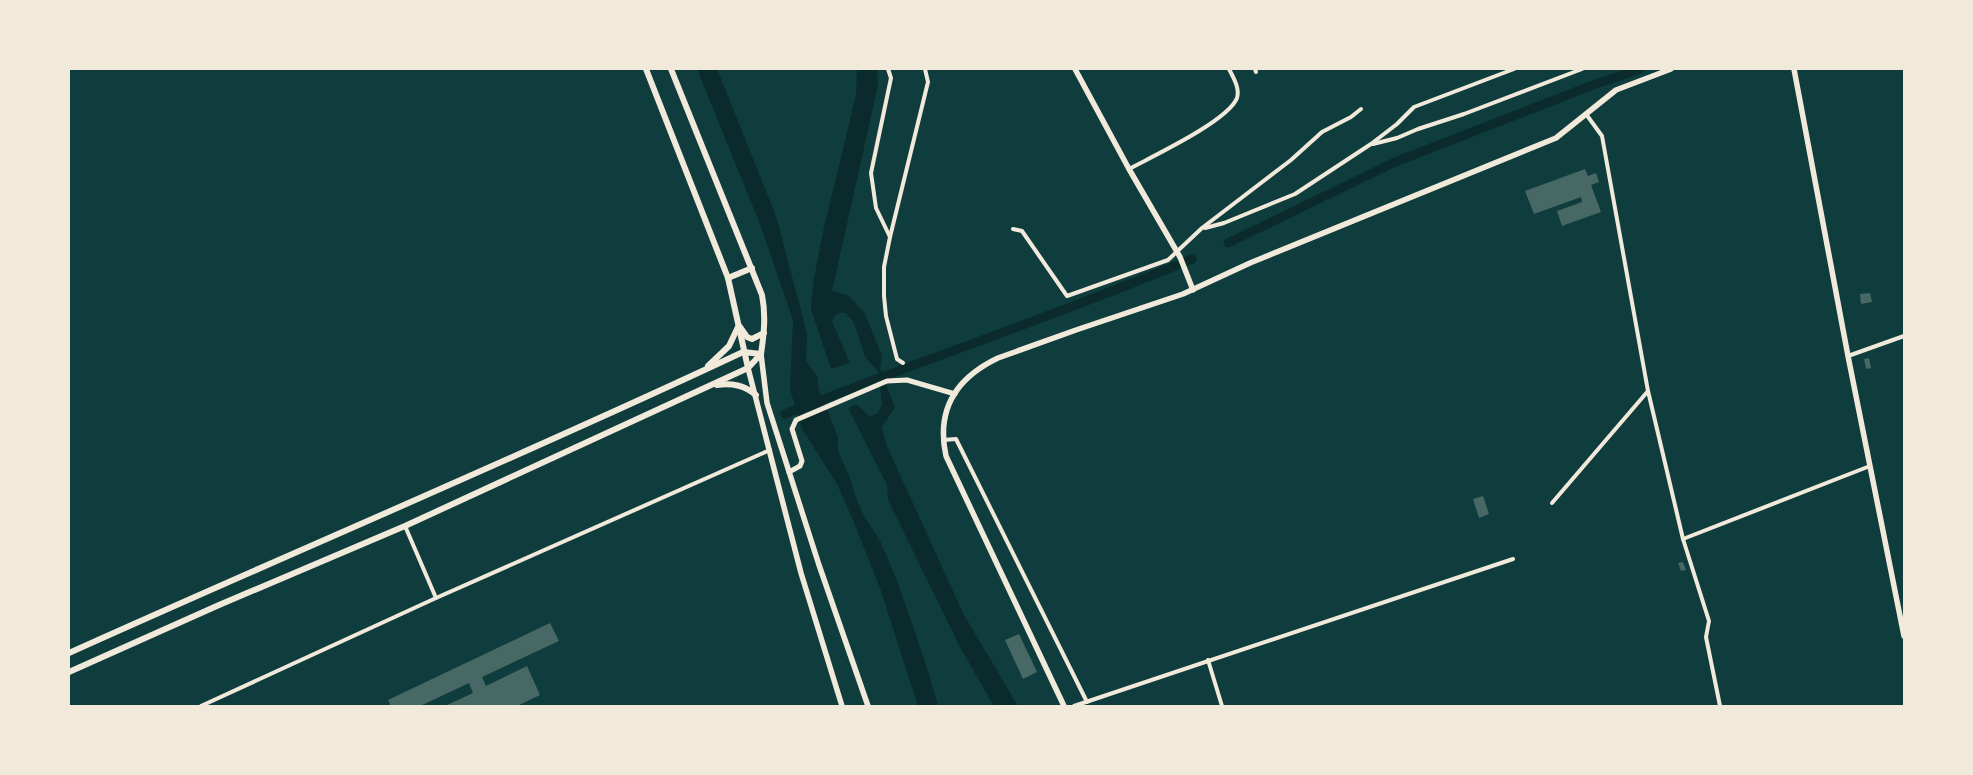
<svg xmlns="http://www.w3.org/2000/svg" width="1973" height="775" font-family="'Sofia Sans Condensed',sans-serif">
<rect width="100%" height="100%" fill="#0f3d3e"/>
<g fill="#0a2a2b">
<path d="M697 69H717L776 216 807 333 806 361 817 376 819 390 838 437V451L851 480 854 493 863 514 880 541 896 578 925 661 938 706H918L880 588 853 520 837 484 801 427 790 389 793 320 760 224Z"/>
<path d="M857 69H877L878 85 832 291 848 295 865 314 882 356 880 369 895 407 882 427 886 444 963 613 1018 706H994L961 649 888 500 887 485 848 408 856 404 870 417 878 413 882 404 878 371 865 357 854 323 846 313C838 312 836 314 832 321L850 363 831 369 811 309 813 284 823 232 856 95Z"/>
</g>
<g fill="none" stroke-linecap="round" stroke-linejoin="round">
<path stroke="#0a2a2b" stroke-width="2.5" d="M879 372 886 374"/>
<g stroke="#0a2a2b" stroke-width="9">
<path d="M1228 243 1395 162 1593 85 1640 69"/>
<path d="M785 414C920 361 1058 315 1192 259"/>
</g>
</g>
<g fill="#486865">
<path d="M1585 169 1588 176 1596 173 1599 182 1591 185 1601 212 1562 226 1557 211 1582 202 1581 197 1534 214 1525 191Z"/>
<path d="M1870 293 1872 302 1861 304 1860 294Z"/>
<path d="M1869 358 1871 368 1866 369 1864 359Z"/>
<path d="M1483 496 1489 514 1479 518 1473 499Z"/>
<path d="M1683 562 1686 570 1681 571 1678 563Z"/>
<path d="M550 623 559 641 482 677 486 686 527 666 540 695 517 706H445L473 693 469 683 420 706H391L388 700Z"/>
<path d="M1019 634 1037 672 1023 679 1005 640Z"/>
</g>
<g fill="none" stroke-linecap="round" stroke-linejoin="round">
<g stroke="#f1e9da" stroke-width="4">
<path d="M888 69 891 78 871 173 876 208 890 237 884 267V296L886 316 897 359 903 363"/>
<path d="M1255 69 1256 72"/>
<path d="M1586 114 1602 136 1648 391 1683 539 1709 621 1706 637 1720 706"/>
<path d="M1373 144 1397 138 1418 129 1464 114 1582 69"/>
<path d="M1129 169C1153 156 1228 121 1237 98 1240 88 1233 77 1229 69"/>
<path d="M1205 228 1224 223 1295 194 1371 144 1397 124 1414 107 1514 69"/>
<path d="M1013 229 1022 231 1067 296 1168 260 1202 228 1291 160 1322 132 1351 117 1361 109"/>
<path d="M890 237 928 82 925 69"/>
<path d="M1848 356 1904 336"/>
<path d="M943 440 956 439 1087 702"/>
<path d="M1552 503 1648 391"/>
<path d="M405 526 436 598"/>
<path d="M1683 539 1870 466"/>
<path d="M1208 660 1222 706"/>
<path d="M201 706 436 598 770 450"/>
<path d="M1074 706 1513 559"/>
</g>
<path stroke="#f1e9da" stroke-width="5" d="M789 472 800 466 802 461 792 429 796 420 887 381 907 380 955 394"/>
<g stroke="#f1e9da" stroke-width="5.5">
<path d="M1075 69 1129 169 1180 257 1193 290"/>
<path d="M1794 69 1848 356 1904 636"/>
<path d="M761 354 767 403 819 565 868 706"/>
<path d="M748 368 801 573 842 706"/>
<path d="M1064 706 946 456C936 410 956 378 998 358L1076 330 1183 294 1250 263 1556 138 1616 90 1671 69"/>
</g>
<g stroke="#f1e9da" stroke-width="6">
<path d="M646 69 728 278 748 368"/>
<path d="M671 69 762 295C766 315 764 334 761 354"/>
<path d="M728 278 752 268"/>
<path d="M740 327 747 337 752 339 764 333"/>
<path d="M708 366 729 346 738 327"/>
<path d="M717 385C732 383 744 385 756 395"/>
<path d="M69 653C293 552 520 457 743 352L761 354"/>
<path d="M69 672 219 605 405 526 748 368 761 354"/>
</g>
</g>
<rect width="1973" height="775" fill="none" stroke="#f1e9da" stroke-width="140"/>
</svg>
